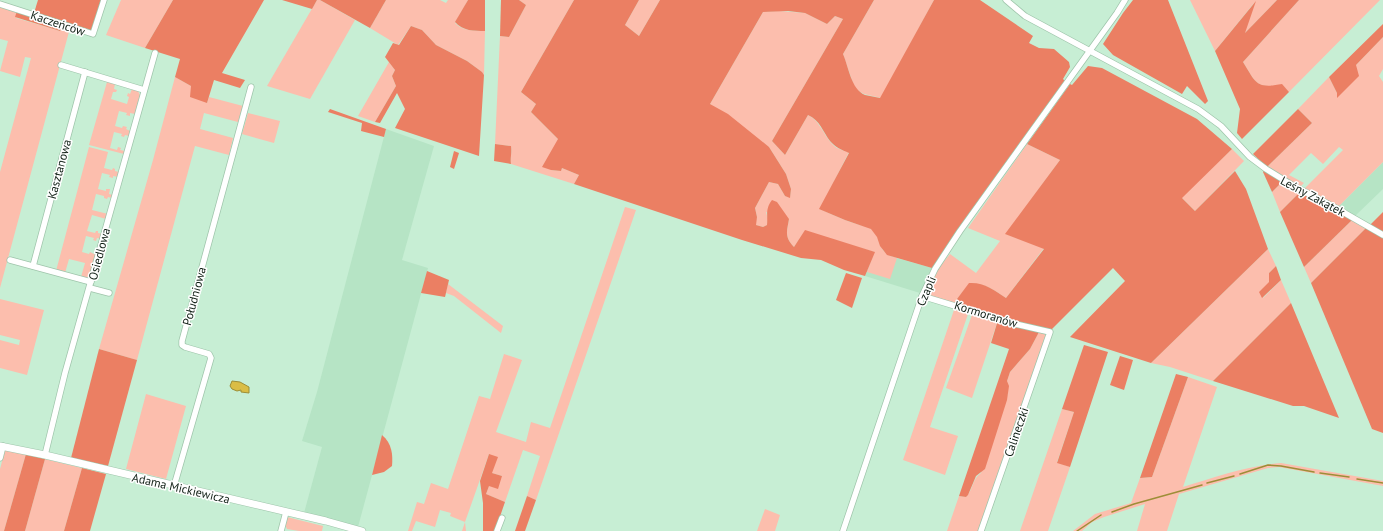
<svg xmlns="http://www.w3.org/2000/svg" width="1383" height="531" font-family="'PT Sans',sans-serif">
<rect width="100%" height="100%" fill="#c7eed4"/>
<g fill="#b6e4c5">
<path d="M386 129 434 146 402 260 428 268 358 527 304 513 322 447 302 441 317 392Z"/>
<path d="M1383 162V189L1355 216 1338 207Z"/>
<path d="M875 252 932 268 920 293 865 276Z"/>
</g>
<g fill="#fcbead">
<path d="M121 0H173L145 48 106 35Z"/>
<path d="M317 0H320L355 20 310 99 267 86Z"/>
<path d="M386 0H440L446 3 448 0H468L455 23C463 31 474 31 485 31L484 75 482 72 467 61 436 45 422 30 411 26 398 45 370 28Z"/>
<path d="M519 0H574L521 92 536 104 531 112 558 139 551 170 561 171 562 168 579 175 574 184 511 164C510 158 512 153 511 146L495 144 500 36 509 37 526 5Z"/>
<path d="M639 0H660L639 36 625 25Z"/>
<path d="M874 0H934L881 98 864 94 855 89 843 54Z"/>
<path d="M1190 0H1277L1244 34 1254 3 1215 51Z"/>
<path d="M1299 0H1380L1289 92 1282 85C1256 89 1256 83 1243 62Z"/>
<path d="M0 6 17 11 16 18 60 31 62 25 70 28 0 288V172L31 58 25 57 20 77 0 71 8 41 0 39Z"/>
<path d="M779 11 805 13 827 24 835 16 843 19 772 141 785 155 808 115C822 122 824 139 837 148 841 150 845 151 849 152L820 209C833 215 846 221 860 225 864 226 869 227 872 229 884 241 875 252 897 258L890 279 867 272 874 252 805 231 794 247C784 237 787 231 789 219L766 212 768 219 767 225 763 227 756 225 755 223 757 217 755 208 769 182 778 184 785 196 790 197 791 189 786 174 769 147 710 104 763 12Z"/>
<path d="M1383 37V69L1379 76 1383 82V162L1338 207 1304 189 1343 150 1339 147 1323 164 1311 153 1289 175 1304 183 1300 187 1267 167 1312 123 1298 109 1329 77 1337 93V97L1356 65Z"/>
<path d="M389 62 395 70 392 76 396 86 375 122 358 116Z"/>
<path d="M175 77 191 86 207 103 209 97 243 106 238 122 204 113 200 129 233 138 229 155 195 146 137 360 99 349 153 160Z"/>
<path d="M107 82 115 84 114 89 117 90 116 92H113L111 99 127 104 129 97 127 96 128 93 130 94 132 89 138 91 140 95 135 114 130 113V116L126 115 127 113 119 111 115 126 122 128 123 126 127 127 126 129 130 131 129 136 125 135 124 137 121 136 122 134 114 132 110 148 117 150 118 147 121 148 120 150 125 151 124 154 89 145Z"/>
<path d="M248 113 280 121 274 143 242 134Z"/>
<path d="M1027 144 1060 160 1006 234 1044 248 1006 298C994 290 984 282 969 284L954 303 927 295 937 270 950 254 976 273 1000 241 968 228Z"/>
<path d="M89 147 108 152 104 168 112 170 113 168 115 169V171L119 172 118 177 113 176V178L109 177 110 175 102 173 98 189 106 191V189H110L109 194 113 195 112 198 108 197 107 199 104 198V196L96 194 92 210 108 214 106 219 92 215 87 231 95 233 96 231H98V233L102 234 101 239 97 238 96 241 93 240 94 238 86 236 82 252 89 254 90 252 96 255 91 276 86 278 81 277 85 263 69 259 65 273 56 271Z"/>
<path d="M1232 149 1244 161 1195 211 1181 197Z"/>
<path d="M1282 182 1301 191 1280 212 1272 192Z"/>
<path d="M625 207 636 210 536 500 527 496 540 456 523 450 505 502 486 494 489 486 502 476 492 473 489 454 465 522 466 531H462L465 522 450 516 451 513 440 510 435 527 416 521 412 531H408L417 502 424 504 431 483 448 489 479 396 490 399 504 354 522 360 496 432 526 442 531 422 550 428Z"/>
<path d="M1352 220 1366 228 1311 283 1304 267Z"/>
<path d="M1268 249 1276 266 1269 273V282L1263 298 1281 280 1291 303 1213 381 1170 367 1151 363Z"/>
<path d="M448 284 503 326 501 333 454 296 446 293Z"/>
<path d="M0 299 44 310 27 375 0 368V340L19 345 20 340 0 335Z"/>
<path d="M955 307 969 311 930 427 958 436 945 475 903 460Z"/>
<path d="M973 312 998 320 972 398 946 388Z"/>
<path d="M1039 332 1044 333 1047 338 979 531H947L959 496 966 497C973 490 972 479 981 473L1008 393 1007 381 1010 372 1030 349Z"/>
<path d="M1188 377 1217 387 1183 487C1215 477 1247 466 1281 463L1383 481V486L1279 467 1268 468 1179 494 1167 531H1137L1145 504 1104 517 1092 522 1082 531H1073L1095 514 1131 503 1140 478 1152 477Z"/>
<path d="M146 394 186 406 166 479 126 469Z"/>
<path d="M1062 409 1074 412 1057 462 1070 467 1048 531H1020Z"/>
<path d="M5 450 26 454 4 531H0V469Z"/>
<path d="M45 459 82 468 64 531H25Z"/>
<path d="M765 509 780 515 775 531H757Z"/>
<path d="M287 517 323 526 322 531H299L287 529 285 524Z"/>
</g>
<g fill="#eb7f63">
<path d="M38 0H102L93 31 34 13Z"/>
<path d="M173 0H264L222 73 245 80 240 88 214 80 207 103 190 97 191 86 175 77 180 59 145 48Z"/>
<path d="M282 0H317L312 9Z"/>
<path d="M320 0H386L370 28Z"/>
<path d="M468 0H485V31C474 31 463 31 455 22Z"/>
<path d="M501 0H519L526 5 509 37 500 36Z"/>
<path d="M574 0H639L625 25 639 36 660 0H874L843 54C849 68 851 89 865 95 870 96 875 97 880 98L934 0H980L1033 36 1029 43 1039 48 1054 49 1069 62 1070 67 1063 79 1065 81 932 268 887 255 880 246 877 237 871 229 845 220 819 209 849 153C842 150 835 147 830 141 823 132 820 120 808 115L785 155 772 141 843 19 835 16 827 24 805 13 788 11 763 12 710 104 728 114 769 147 786 174 791 189 790 198 785 196 778 184 769 182 755 208 757 217 756 225 763 227 767 225C768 215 765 209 772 200L777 202 789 219C787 231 784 237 794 247L805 230 875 252 865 276 844 270 821 260 801 258 742 240 574 184 579 175 562 168 561 171 551 170 542 167 558 139 531 112 536 104 521 92Z"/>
<path d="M1133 0H1168L1208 101 1205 104 1187 86 1182 94 1113 55 1103 44 1123 13Z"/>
<path d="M1277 0H1299L1243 62C1256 83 1256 89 1282 84L1289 92 1242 139 1237 133 1240 109 1215 51 1256 1 1245 33Z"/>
<path d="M17 11 62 25 60 31 15 17Z"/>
<path d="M1383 24V37L1356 65 1359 76 1337 98V93L1329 77Z"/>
<path d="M411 26 422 30 436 45 467 61 482 72 484 75 479 156 395 128 405 109 397 93 380 123 375 122 396 86 392 76 395 70 385 57 393 43 399 45Z"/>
<path d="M1088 66 1102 68 1197 119 1232 149 1182 198 1195 211 1235 171 1246 189 1268 249 1151 363 1070 337 1125 281 1113 268 1050 331 954 303 969 283C984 282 994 290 1006 298L1044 249 1005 234 1060 160 1027 144 1070 84 1072 85Z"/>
<path d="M330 109 386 129 384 137 361 131 362 123 328 112Z"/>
<path d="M1298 109 1312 123 1267 167 1253 154Z"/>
<path d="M495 144 511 146C512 153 510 158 511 164L494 161Z"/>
<path d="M454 151 459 153 454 169 450 167Z"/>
<path d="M1264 170 1282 182 1272 192 1263 172Z"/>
<path d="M1301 191 1352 220 1304 267 1280 212Z"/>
<path d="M1383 212V232L1370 225Z"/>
<path d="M1366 228 1383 238V433L1372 429 1311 283Z"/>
<path d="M1276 266 1281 280 1262 298 1259 292 1269 282V273Z"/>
<path d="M427 271 449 280 445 297 421 293Z"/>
<path d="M846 273 862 278 852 308 836 300Z"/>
<path d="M1291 303 1339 418 1304 406H1293L1213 381Z"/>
<path d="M998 320 1039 332 1030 349 1010 372 1007 381 1009 386 1007 400 985 469 976 476 968 495 966 497 959 496 1009 349 991 343Z"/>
<path d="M1084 345 1108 352 1070 467 1057 463 1074 412 1062 409Z"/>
<path d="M99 349 137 360 108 466 71 458Z"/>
<path d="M1120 356 1133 360 1124 390 1110 385Z"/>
<path d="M1176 374 1188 377 1152 477 1140 478Z"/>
<path d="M382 435C392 443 393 455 392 466L384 472 372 475Z"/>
<path d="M26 454 45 459 25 531H4Z"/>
<path d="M489 454 498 457 492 473 502 476 498 489 489 486 486 494 505 502 495 531H483V503L480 481Z"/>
<path d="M82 468 106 474 90 531H64Z"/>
<path d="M527 496 536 500 525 531H515Z"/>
</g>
<path fill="#dabd45" stroke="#9d8e37" d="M232 381 240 382 249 387V393L241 392V390L237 391 232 389 230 386Z"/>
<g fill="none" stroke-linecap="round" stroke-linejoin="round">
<g stroke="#9d8e37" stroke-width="1.5">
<path d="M1320 473 1349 477"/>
<path d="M1240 474 1268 465 1281 466 1314 472"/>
<path d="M1357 479 1383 483"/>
<path d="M1207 483 1234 476"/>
<path d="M1112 512 1134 504 1202 485"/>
<path d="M1077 531 1101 515"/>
</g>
<defs>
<g id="minor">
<path d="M1006 0 1025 16 1198 109 1221 126 1250 157 1266 169 1292 185 1336 208 1383 235"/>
<path d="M0 4 93 34 104 0"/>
<path d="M61 65 144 90"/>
<path d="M10 260 91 282"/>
<path d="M33 266 85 72"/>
<path d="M90 288 109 293"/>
<path d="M922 296 1011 323 1050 332 981 531"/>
<path d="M45 455 65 373 155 53"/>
<path d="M0 458 3 446"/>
<path d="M174 486 211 358 209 354 185 347 182 345V341L251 87"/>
<path d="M281 531 286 512"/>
<path d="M497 531 502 518"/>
<path d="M843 531 922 296 935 269 960 231 1117 13 1125 0"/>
</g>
<path id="tertiary" d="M0 446 45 455 326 521 362 531"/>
</defs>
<use href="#minor" stroke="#9fc5ab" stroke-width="7"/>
<use href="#tertiary" stroke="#9fc5ab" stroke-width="8"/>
<use href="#minor" stroke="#fff" stroke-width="5.5"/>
<use href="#tertiary" stroke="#fff" stroke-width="7"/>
</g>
<g text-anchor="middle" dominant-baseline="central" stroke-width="3" stroke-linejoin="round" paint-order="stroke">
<g font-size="12" fill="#101f15" stroke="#fff">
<text transform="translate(58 23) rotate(18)">Kaczeńców</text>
<text transform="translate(59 169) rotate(-75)">Kasztanowa</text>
<text transform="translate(1313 196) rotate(28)">Leśny Zakątek</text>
<text transform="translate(99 254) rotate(-75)">Osiedlowa</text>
<text transform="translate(926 291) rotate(-67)">Czapli</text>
<text transform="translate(194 296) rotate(-75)">Południowa</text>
<text transform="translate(986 314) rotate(17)">Kormoranów</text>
<text transform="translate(1016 432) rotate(-71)">Calineczki</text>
<text transform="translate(181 488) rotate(13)">Adama Mickiewicza</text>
</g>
</g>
</svg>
